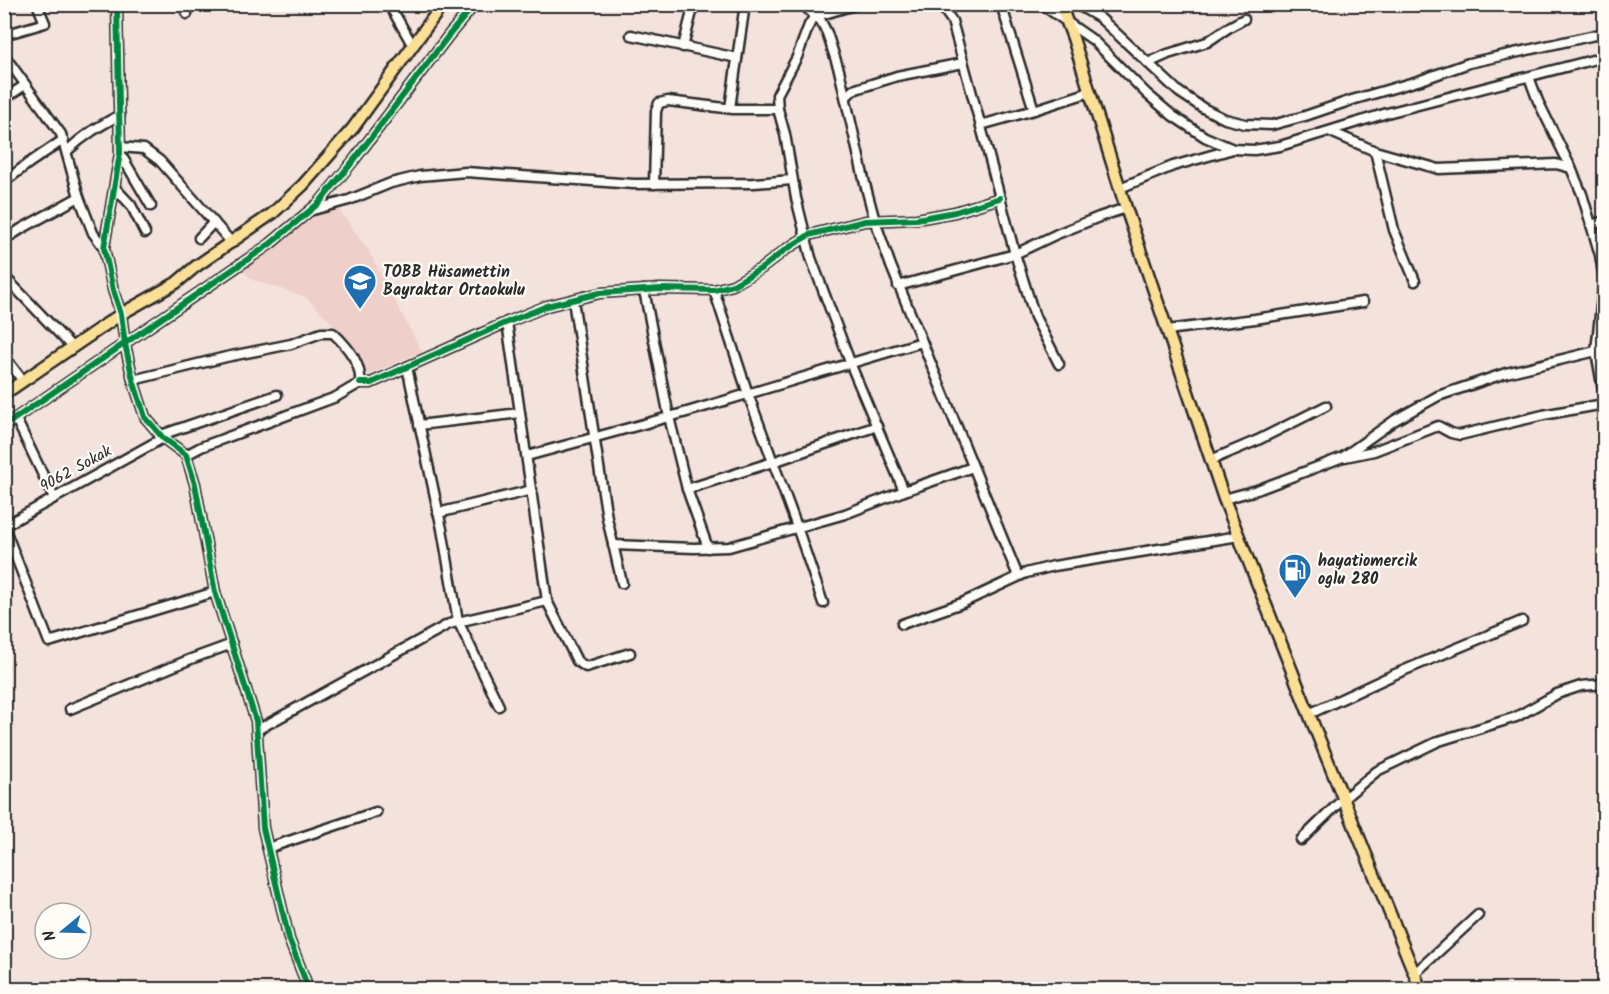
<svg xmlns="http://www.w3.org/2000/svg" width="1609" height="994" font-family="Kalam,sans-serif">
<rect width="100%" height="100%" fill="#f4e2dd"/>
<filter id="ink" filterUnits="userSpaceOnUse"><feTurbulence type="fractalNoise" baseFrequency=".0167" numOctaves="2"/><feDisplacementMap in="SourceGraphic" scale="12" xChannelSelector="R" yChannelSelector="G"/><feConvolveMatrix kernelMatrix="1 2 1 2 8 2 1 2 1" color-interpolation-filters="sRGB"/></filter>
<g filter="url(#ink)">
<path fill="#eecfca" d="M336 206 368 250 422 352 368 375 352 343 306 297 253 280 243 271 249 264 321 212Z"/>
<g fill="none" stroke-linecap="round" stroke-linejoin="round">
<defs>
<g id="minor">
<path d="M117 4 120 153 104 248 113 290 121 314 125 344 133 380 145 417 163 438 186 455 195 484 215 592 256 721 263 828 289 939 309 990"/>
<path d="M183 4 187 14"/>
<path d="M389 4 413 46"/>
<path d="M802 4 821 21 827 33 839 70 865 184 875 221 891 266 1018 576"/>
<path d="M858 4 814 17 809 25 797 57 777 95 778 109 785 134 796 198 811 258 853 370 904 491"/>
<path d="M940 4 952 21 986 145 1015 254 1035 317 1059 364"/>
<path d="M1001 4 1034 110"/>
<path d="M1041 4 1093 40 1147 94 1173 116 1205 137 1233 149 1254 150 1280 146 1387 113 1604 57"/>
<path d="M1076 4 1100 18 1179 92 1203 108 1225 119 1245 124 1272 125 1305 116 1352 100 1421 80 1469 63 1604 33"/>
<path d="M4 35 45 23 37 4"/>
<path d="M631 35 737 58"/>
<path d="M683 47 694 4"/>
<path d="M4 55 61 134 79 197 93 233 104 248"/>
<path d="M1148 63 1168 54 1207 42 1231 26 1244 19"/>
<path d="M1529 77 1538 101 1571 168 1582 194 1600 255 1604 279 1596 351 1604 396"/>
<path d="M846 97 853 90 897 76 963 63"/>
<path d="M4 99 25 85"/>
<path d="M730 108 745 4"/>
<path d="M981 125 1034 110 1090 92"/>
<path d="M1331 132 1375 151 1439 169 1556 164 1571 168"/>
<path d="M120 147 144 149 160 161 232 243"/>
<path d="M67 151C84 135 99 126 120 115"/>
<path d="M1375 151 1394 230 1415 281"/>
<path d="M120 153 151 206"/>
<path d="M4 182 29 163 63 140"/>
<path d="M654 184 656 111 659 103 668 101 733 109H778"/>
<path d="M115 188 131 205 145 233"/>
<path d="M1120 188 1173 166 1233 149"/>
<path d="M313 210 349 200 391 183 420 176 466 172 634 184 754 183 792 180"/>
<path d="M1591 225 1604 221"/>
<path d="M199 238 214 222"/>
<path d="M4 240 21 229 79 197"/>
<path d="M4 276 72 347"/>
<path d="M898 286 1015 254 1057 234 1099 217 1126 208"/>
<path d="M644 290 669 417 687 489 708 548"/>
<path d="M714 290 748 394 797 527 823 603"/>
<path d="M573 300 607 518 622 583"/>
<path d="M507 322 547 601 577 661 586 667 630 653"/>
<path d="M1167 330 1255 319 1363 302"/>
<path d="M4 356 23 381"/>
<path d="M407 367 442 529 458 621 499 706"/>
<path d="M133 380 226 357 291 344 321 333H333C346 345 362 364 360 383L336 397 201 447 186 455"/>
<path d="M360 383H371L503 324 547 306 600 293 660 289 714 290 733 285 762 268 785 250 809 235 865 221 917 219 955 212 1000 198"/>
<path d="M16 419 54 498"/>
<path d="M419 425 520 413"/>
<path d="M4 426 270 244 319 203 354 160 449 35 475 4"/>
<path d="M161 435 277 395"/>
<path d="M527 456 687 412 922 342"/>
<path d="M1345 457 1374 451 1438 426 1451 433 1460 435 1543 415 1604 404"/>
<path d="M1211 460 1258 440 1326 406"/>
<path d="M687 489 773 462 877 426"/>
<path d="M1224 499 1257 490 1343 457 1395 420 1438 396 1506 373 1596 351"/>
<path d="M438 513 532 490"/>
<path d="M4 526 163 438"/>
<path d="M4 527 49 642 215 592"/>
<path d="M613 545 694 548 729 547 845 514 904 491 973 467"/>
<path d="M902 624 962 603 1026 573 1054 566 1239 536"/>
<path d="M70 709 191 659 232 644"/>
<path d="M1309 714 1393 675 1522 621"/>
<path d="M257 730 449 624 547 601"/>
<path d="M1301 840 1343 799 1377 771 1439 741 1516 717 1557 694 1581 686 1604 684"/>
<path d="M268 848 376 812"/>
<path d="M1414 974 1478 915"/>
</g>
<g id="major">
<path d="M1060 4 1073 38 1126 208 1224 499 1309 714 1421 990"/>
<path d="M4 394 121 314 176 283 195 267 273 213 303 185 353 128 443 4"/>
</g>
</defs>
<use href="#minor" stroke="#2b2b2b" stroke-width="13"/>
<use href="#major" stroke="#2b2b2b" stroke-width="15"/>
<use href="#minor" stroke="#fdfcf7" stroke-width="8"/>
<use href="#major" stroke="#fbdf96" stroke-width="10"/>
<defs>
<g id="cycleway">
<path d="M117 4 120 153 104 248 113 290 121 314 125 344 133 380 145 417 163 438 186 455 195 484 215 592 256 721 263 828 289 939 309 990"/>
<path d="M360 383H371L503 324 547 306 600 293 660 289 714 290 733 285 762 268 785 250 809 235 865 221 917 219 955 212 1000 198"/>
<path d="M4 426 270 244 319 203 354 160 449 35 475 4"/>
</g>
</defs>
<use href="#cycleway" stroke="#fdfcf7" stroke-width="10"/>
<use href="#cycleway" stroke="#00873e" stroke-width="6"/>
</g>
</g>
<defs>
<symbol id="school-pin" viewBox="-11 -11 22 30"><path d="M0 17L-7.5 6A9.5 9.5 0 1 1 7.5 6Z" fill="#1f6fb2" stroke="#fdfcf7"/><path d="M0-5L7-2L0 1L-7-2ZM-4 1L0 2.5L4 1V4Q0 6-4 4Z" fill="#fff"/></symbol>
<symbol id="fuel-pin" viewBox="-11 -11 22 30"><path d="M0 17L-7.5 6A9.5 9.5 0 1 1 7.5 6Z" fill="#1f6fb2" stroke="#fdfcf7"/><path d="M-5.5-6h7V0h2V4h1.3V-2.5L3-4.5l.8-.8L6-3V5H2.5V1h-1V6h-7ZM-4.2-4.7v3.2H.2V-4.7Z" fill="#fff"/></symbol>
</defs>
<g fill-rule="evenodd">
<use href="#school-pin" x="341" y="262" width="38" height="52"/>
<use href="#fuel-pin" x="1276" y="551" width="38" height="52"/>
</g>
<g text-anchor="middle" dominant-baseline="central" stroke-width="4.5" stroke-linejoin="round" paint-order="stroke">
<g font-size="16" font-weight="bold" fill="#2b2b2b" stroke="#fdfcf7" text-anchor="start">
<text x="383" y="272">TOBB Hüsamettin<tspan x="383" dy="18">Bayraktar Ortaokulu</tspan></text>
<text x="1318" y="561">hayatiomercik<tspan x="1318" dy="18">oglu 280</tspan></text>
</g>
<g font-size="16" fill="#2b2b2b" stroke="#fdfcf7">
<text transform="translate(76 469) rotate(-29)">9062 Sokak</text>
</g>
</g>
<rect width="1609" height="994" fill="none" stroke="#fdfcf7" stroke-width="24"/>
<rect x="12" y="12" width="1585" height="970" fill="none" stroke="#2b2b2b" stroke-width="2" filter="url(#ink)"/>
<g transform="translate(63 931) rotate(251)"><circle r="28" fill="#fdfcf7" stroke="#a9a8a5" stroke-width="1.5"/>
<path d="M0-4.5L10 22L0 15L-10 22Z" fill="#1f6fb2"/>
<text y="-9" font-size="16" font-weight="bold" text-anchor="middle" fill="#2b2b2b">N</text>
</g>
</svg>
